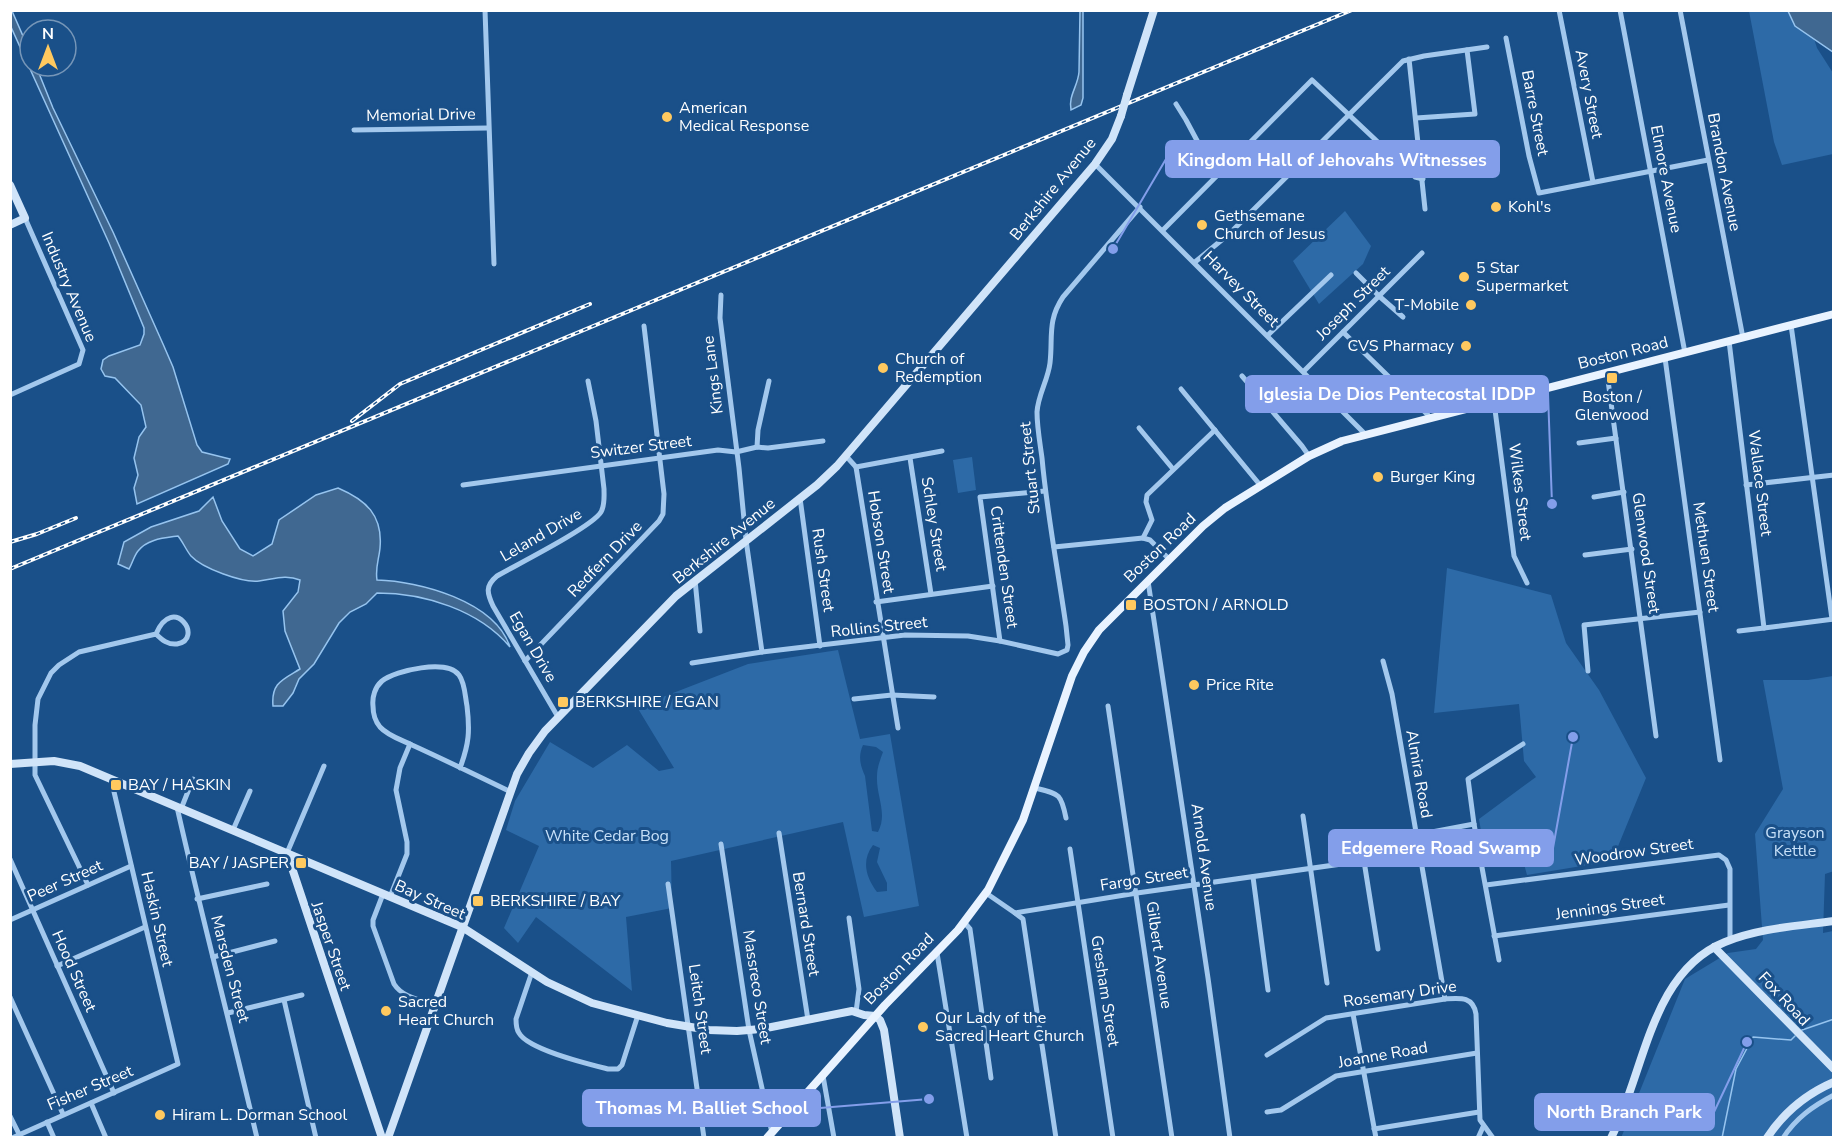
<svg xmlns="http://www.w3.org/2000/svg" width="1844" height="1148" font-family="'Nunito Sans',sans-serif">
<rect width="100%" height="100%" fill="#1a5089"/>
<g fill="#2d6aa7" fill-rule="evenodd">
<path d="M1749 11H1805L1817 48 1833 73V154L1782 165 1774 142Z"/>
<path d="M1345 211 1371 246 1363 264 1319 304 1293 261Z"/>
<path d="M972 457 976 490 958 493 953 460Z"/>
<path d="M1447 568 1551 595 1566 643 1599 690 1646 778 1612 861 1527 875 1516 835 1482 837 1479 819 1536 777 1524 761 1519 704 1434 713Z"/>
<path d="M838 650 860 739 890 734 919 906 864 917 843 822 671 861 672 908 626 917 632 991 536 917 518 943 504 928 539 846 506 830 515 801 550 742 593 768 627 745 659 771 674 768 637 707 748 664ZM863 745 876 747 883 752C880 760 877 768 877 776 876 796 888 813 878 832L872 831 865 776C860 765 858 756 863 745ZM873 845 880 848 877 862 887 883V891L877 892C866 877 861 861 873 845Z"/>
<path d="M1833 676 1834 871 1825 874 1823 933 1833 931V1137L1621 1138 1685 979 1728 953 1756 949 1763 940 1755 834 1783 789 1763 680H1808Z"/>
</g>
<g fill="#406891" stroke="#96c4ef" stroke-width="1.5">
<path d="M10 11H12L30 52V66H36L53 108 113 232 163 344 173 367 197 445 202 452 230 459 228 464 137 504 134 488 138 475 134 458 139 437 146 427 141 405 115 378 105 376 101 369 103 360 109 356 140 345 144 334V328L109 243 11 27Z"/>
<path d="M1080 11H1083V98L1081 105 1071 110C1068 96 1078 86 1079 72Z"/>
<path d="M1788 11H1833V52L1795 26Z"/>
<path d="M338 488C366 500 383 515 380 548 379 559 375 568 377 580 419 581 495 601 510 647 479 610 424 593 377 593L366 604 350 612 339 623 314 664 299 679 293 693 283 706H273C271 683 282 680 300 669L285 631 283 611 298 592 300 580C286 574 274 579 259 581 242 583 202 568 191 556 186 550 183 542 178 536 164 538 147 539 138 551 134 556 132 564 129 569L118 564 124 542 151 527 199 511 213 497 222 521 240 549 253 556 272 544 279 520 316 495Z"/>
</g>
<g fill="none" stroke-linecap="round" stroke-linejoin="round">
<g stroke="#96c4ef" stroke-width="1.5">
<path d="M1802 1030 1834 1019"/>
<path d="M1722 1138 1736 1069 1753 1037 1791 1040 1795 1036"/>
</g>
<g stroke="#a3c8ed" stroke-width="5">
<path d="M485 10 494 264"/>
<path d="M1559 10 1593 182"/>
<path d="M1620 10 1685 353"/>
<path d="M1680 10 1743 338"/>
<path d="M1506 38 1529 156 1539 193 1708 160"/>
<path d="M1409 59 1425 209"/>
<path d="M1176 104 1186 120 1216 176"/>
<path d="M1416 118 1475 114 1467 50"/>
<path d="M354 130 488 128"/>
<path d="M1095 164 1366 435"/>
<path d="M1163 230 1312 80 1415 177 1423 179"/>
<path d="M1195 262 1229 234 1403 61 1424 56 1487 47"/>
<path d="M1356 273 1379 296 1403 317"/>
<path d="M721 295 720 318 739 468 746 540 762 652"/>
<path d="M1791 325 1832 619"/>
<path d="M1343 332 1431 418"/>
<path d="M1268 335 1331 275"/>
<path d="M1729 341 1764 628 1834 619"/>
<path d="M1665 358 1720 760"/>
<path d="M1304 371 1422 253"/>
<path d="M1607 373 1656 736"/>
<path d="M1242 376 1302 446 1309 456"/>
<path d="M1181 389 1260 485"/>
<path d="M10 395 79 364 83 350 25 218"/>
<path d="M1494 402 1514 556 1527 583"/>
<path d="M1139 428 1173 469"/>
<path d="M1579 443 1616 438"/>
<path d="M757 447 758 430 769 381"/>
<path d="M846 456 856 467 942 451"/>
<path d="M910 458 931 594"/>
<path d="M856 467 898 728"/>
<path d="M463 485 718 450 736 452 757 447 768 448 823 441"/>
<path d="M1746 485 1834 475"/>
<path d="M1594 497 1624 492"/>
<path d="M800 498 820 646"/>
<path d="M1054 547 1143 538"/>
<path d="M1585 555 1632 549"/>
<path d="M1169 559 1150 540 1143 538 1152 520 1146 502 1147 495 1215 430"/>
<path d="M695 580 700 631"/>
<path d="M1148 581 1208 978 1230 1138"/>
<path d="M876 602 993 586"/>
<path d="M1739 631 1764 628"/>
<path d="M1000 641 980 497 1045 491"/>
<path d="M525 661 659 521 663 514 664 494 644 326"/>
<path d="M1383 661 1392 694 1445 999"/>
<path d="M692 663 762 652 905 635 968 636 1000 641 1058 654 1067 650 1068 645 1066 626C1058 570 1047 514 1042 458 1040 443 1037 427 1037 412 1038 395 1048 380 1050 363 1053 337 1047 321 1063 297L1140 207"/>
<path d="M1588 671 1584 625 1700 612"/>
<path d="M854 699 892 695 934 697"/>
<path d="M1108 706 1172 1138"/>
<path d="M558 717 493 606C487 593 485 586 497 576 516 565 592 527 601 512 605 505 604 497 604 489L596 421 588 381"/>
<path d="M460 768C469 744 470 731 467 706 465 696 465 683 459 675 447 659 396 670 382 681 375 687 372 697 373 706 373 714 375 721 380 727 388 736 402 740 412 745 445 760 478 776 511 792"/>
<path d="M1035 788C1059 794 1061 793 1066 818"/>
<path d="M177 807C202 918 231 1027 257 1138"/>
<path d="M181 809 193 779"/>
<path d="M1303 816 1327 983"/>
<path d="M233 830 250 791"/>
<path d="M779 833 808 1020"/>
<path d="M1416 835 1474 824"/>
<path d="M721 844 749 1030 772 1133"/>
<path d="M1070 849 1113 1138"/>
<path d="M287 853 324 766"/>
<path d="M10 859 114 1093"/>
<path d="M1364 861 1378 949"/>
<path d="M1253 877 1268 990"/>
<path d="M668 884 704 1138"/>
<path d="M88 885 35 775V725L38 699 51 673 59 665 79 652 156 634C173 593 205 639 177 644 168 645 162 640 156 634"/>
<path d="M1486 885 1719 855 1726 860 1730 869V940"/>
<path d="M986 893 1015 913 1137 893 1419 853"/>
<path d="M383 894 373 920V926L394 984C403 998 421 1000 435 1005"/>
<path d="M390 897 407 854V842L396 790 400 768 410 744"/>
<path d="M197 899 267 884"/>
<path d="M1015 913 1023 919 1056 1138"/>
<path d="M849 918 859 989 856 1012"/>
<path d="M10 920 131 866"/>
<path d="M964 922 970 929 972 943 991 1078"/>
<path d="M1494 936 1729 905"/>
<path d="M937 953 967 1138"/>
<path d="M213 957 275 941"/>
<path d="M1499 960 1474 824 1468 779 1523 744"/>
<path d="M57 966 145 927"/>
<path d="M532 972 516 1019C516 1024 516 1029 519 1033 529 1050 588 1064 608 1069H618L622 1065 638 1015"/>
<path d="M10 997 63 1114"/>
<path d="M284 1000 316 1138"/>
<path d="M228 1013 302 995"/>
<path d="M1353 1014 1376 1138"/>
<path d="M1267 1055 1326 1018 1445 999C1460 998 1473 996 1476 1014L1480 1120 1493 1138"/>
<path d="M823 1076 834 1138"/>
<path d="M91 1103 106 1138"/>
<path d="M1267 1112 1281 1110 1336 1076 1477 1053"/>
<path d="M10 1116 19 1134"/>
<path d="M47 1122 54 1138"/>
<path d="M1374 1129 1479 1112"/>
<path d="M12 1138 178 1064 111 779"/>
<path d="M1478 1138 1483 1127"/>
<path d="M1783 1138C1796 1118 1813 1106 1834 1095"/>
</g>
<g stroke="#d0e4f9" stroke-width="8">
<path d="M1127 95 1154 10"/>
<path d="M10 185 25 218 10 225"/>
<path d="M10 764 54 761 80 766 462 927 547 982 592 1003 667 1023 709 1030 737 1031 761 1029 852 1011 864 1015 875 1016 880 1020 884 1030 900 1138"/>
<path d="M287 853 382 1138"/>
<path d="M1714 947 1834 1069"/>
<path d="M388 1138 517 774 529 753 545 731 676 596 817 485 837 466 1095 164 1112 139 1121 116"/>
<path d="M1611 1138C1645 1072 1650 972 1725 942 1759 928 1798 926 1834 921"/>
<path d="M1767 1138C1784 1112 1806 1094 1834 1082"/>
</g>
<path stroke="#e9f3ff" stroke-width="8" d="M767 1138 885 1005 958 930 988 890 1023 820 1072 676 1084 652 1099 630 1203 526 1225 508 1309 456 1342 441 1834 314"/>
<defs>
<g id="rail">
<path d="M352 421 400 384 590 304"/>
<path d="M10 542 37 534 76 518"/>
<path d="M10 569 1352 10"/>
</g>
</defs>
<use href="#rail" stroke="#fff" stroke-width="4"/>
<use href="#rail" stroke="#1a5089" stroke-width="1.5" stroke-dasharray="4.5" stroke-linecap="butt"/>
<path stroke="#d0e4f9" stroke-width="8" d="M1121 116 1127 95"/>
</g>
<g fill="#ffc95f" stroke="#1a5089" stroke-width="2">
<circle cx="667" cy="117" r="6"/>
<circle cx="1496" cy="207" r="6"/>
<circle cx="1202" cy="225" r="6"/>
<circle cx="1464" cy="277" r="6"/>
<circle cx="1471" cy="305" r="6"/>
<circle cx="1466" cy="346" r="6"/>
<circle cx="883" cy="368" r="6"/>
<rect x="1606" y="372" width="12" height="12" rx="3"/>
<circle cx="1378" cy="477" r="6"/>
<rect x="1125" y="599" width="12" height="12" rx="3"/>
<circle cx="1194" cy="685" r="6"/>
<rect x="557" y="696" width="12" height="12" rx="3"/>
<rect x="110" y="779" width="12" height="12" rx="3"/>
<rect x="295" y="857" width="12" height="12" rx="3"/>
<rect x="472" y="895" width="12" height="12" rx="3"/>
<circle cx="386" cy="1011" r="6"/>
<circle cx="923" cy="1027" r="6"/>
<circle cx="160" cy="1115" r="6"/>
</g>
<g text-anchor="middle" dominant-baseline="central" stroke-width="6" stroke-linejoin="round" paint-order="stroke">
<g font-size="16" fill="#fff" stroke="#1a5089">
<text transform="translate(1589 94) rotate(79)">Avery Street</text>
<text transform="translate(1535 113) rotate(79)">Barre Street</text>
<text transform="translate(421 115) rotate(-1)">Memorial Drive</text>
<text transform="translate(1724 172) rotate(79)">Brandon Avenue</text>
<text transform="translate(1666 179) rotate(79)">Elmore Avenue</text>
<text transform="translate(1053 189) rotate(-51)">Berkshire Avenue</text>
<text transform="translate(69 287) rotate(67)">Industry Avenue</text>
<text transform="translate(1241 289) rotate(45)">Harvey Street</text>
<text transform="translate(1353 303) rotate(-45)">Joseph Street</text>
<text transform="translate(1623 353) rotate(-14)">Boston Road</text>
<text transform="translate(713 375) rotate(-97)">Kings Lane</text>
<text transform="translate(641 447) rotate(-7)">Switzer Street</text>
<text transform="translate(1030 468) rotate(-96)">Stuart Street</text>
<text transform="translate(1760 483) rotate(83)">Wallace Street</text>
<text transform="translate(1520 492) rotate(83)">Wilkes Street</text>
<text transform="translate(934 524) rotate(81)">Schley Street</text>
<text transform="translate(541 535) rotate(-30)">Leland Drive</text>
<text transform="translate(724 541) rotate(-39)">Berkshire Avenue</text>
<text transform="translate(881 542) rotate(81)">Hobson Street</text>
<text transform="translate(1160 548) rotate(-44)">Boston Road</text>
<text transform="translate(1646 553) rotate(82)">Glenwood Street</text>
<text transform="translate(1706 557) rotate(82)">Methuen Street</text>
<text transform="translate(605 559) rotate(-46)">Redfern Drive</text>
<text transform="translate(1004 567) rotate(82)">Crittenden Street</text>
<text transform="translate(823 570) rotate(82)">Rush Street</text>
<text transform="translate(879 627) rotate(-6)">Rollins Street</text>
<text transform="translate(533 647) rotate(60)">Egan Drive</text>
<text transform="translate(1419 774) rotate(80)">Almira Road</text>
<text transform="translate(1634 852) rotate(-8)">Woodrow Street</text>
<text transform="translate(1204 857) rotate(82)">Arnold Avenue</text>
<text transform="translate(1144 879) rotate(-9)">Fargo Street</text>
<text transform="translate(65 881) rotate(-24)">Peer Street</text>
<text transform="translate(430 900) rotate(24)">Bay Street</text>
<text transform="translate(1610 907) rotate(-8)">Jennings Street</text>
<text transform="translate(157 919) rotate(77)">Haskin Street</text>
<text transform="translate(806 924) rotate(81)">Bernard Street</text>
<text transform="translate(331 946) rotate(71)">Jasper Street</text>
<text transform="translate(1159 955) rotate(82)">Gilbert Avenue</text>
<text transform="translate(230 969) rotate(75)">Marsden Street</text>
<text transform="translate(899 969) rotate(-46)">Boston Road</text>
<text transform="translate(74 971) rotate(66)">Hood Street</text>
<text transform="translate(757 987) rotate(81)">Massreco Street</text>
<text transform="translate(1105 991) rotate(81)">Gresham Street</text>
<text transform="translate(1400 994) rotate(-8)">Rosemary Drive</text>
<text transform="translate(1784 999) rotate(47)">Fox Road</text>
<text transform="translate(700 1009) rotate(82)">Leitch Street</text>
<text transform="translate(1383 1055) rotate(-10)">Joanne Road</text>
<text transform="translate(90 1088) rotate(-23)">Fisher Street</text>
</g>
<g font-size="16" fill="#fff" stroke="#1a5089" text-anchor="start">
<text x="679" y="108">American<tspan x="679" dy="18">Medical Response</tspan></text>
<text x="1508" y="207">Kohl's</text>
<text x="1214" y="216">Gethsemane<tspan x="1214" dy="18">Church of Jesus</tspan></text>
<text x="1476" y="268">5 Star<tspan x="1476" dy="18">Supermarket</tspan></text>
<text x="1459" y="305" text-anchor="end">T-Mobile</text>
<text x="1454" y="346" text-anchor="end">CVS Pharmacy</text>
<text x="895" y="359">Church of<tspan x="895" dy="18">Redemption</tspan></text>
<text x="1612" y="397" text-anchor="middle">Boston /<tspan x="1612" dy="18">Glenwood</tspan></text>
<text x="1390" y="477">Burger King</text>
<text x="1143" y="605">BOSTON / ARNOLD</text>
<text x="1206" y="685">Price Rite</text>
<text x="575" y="702">BERKSHIRE / EGAN</text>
<text x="128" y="785">BAY / HASKIN</text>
<text x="289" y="863" text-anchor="end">BAY / JASPER</text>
<text x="490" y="901">BERKSHIRE / BAY</text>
<text x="398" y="1002">Sacred<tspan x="398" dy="18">Heart Church</tspan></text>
<text x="935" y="1018">Our Lady of the<tspan x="935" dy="18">Sacred Heart Church</tspan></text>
<text x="172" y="1115">Hiram L. Dorman School</text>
</g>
<g font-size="16" fill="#c8e1f9" stroke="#1a5089">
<text x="1795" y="833">Grayson<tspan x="1795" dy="18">Kettle</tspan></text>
<text x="607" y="836">White Cedar Bog</text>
</g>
</g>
<path fill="none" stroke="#839eea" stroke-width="2" d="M1113 249L1166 159M1552 504L1548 394M1573 737L1553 848M929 1099L820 1108M1747 1042L1714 1112"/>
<g fill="#839eea" stroke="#1a5089" stroke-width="2">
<circle cx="1113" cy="249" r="6"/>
<circle cx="1552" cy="504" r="6"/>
<circle cx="1573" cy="737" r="6"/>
<circle cx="929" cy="1099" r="6"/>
<circle cx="1747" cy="1042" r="6"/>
</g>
<g fill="#839eea" stroke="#839eea" stroke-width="2">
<rect x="1166" y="141" width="333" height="36" rx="6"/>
<rect x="1246" y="376" width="302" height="36" rx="6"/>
<rect x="1329" y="830" width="224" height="36" rx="6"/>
<rect x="583" y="1090" width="237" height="36" rx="6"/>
<rect x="1535" y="1094" width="179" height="36" rx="6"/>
</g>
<g font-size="18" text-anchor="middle" font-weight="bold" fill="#fff">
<text x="1332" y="166">Kingdom Hall of Jehovahs Witnesses</text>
<text x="1397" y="400">Iglesia De Dios Pentecostal IDDP</text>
<text x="1441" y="854">Edgemere Road Swamp</text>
<text x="702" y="1114">Thomas M. Balliet School</text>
<text x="1624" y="1118">North Branch Park</text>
</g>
<rect width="1844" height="1148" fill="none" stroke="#ffffff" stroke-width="24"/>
<g transform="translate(48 48)"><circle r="28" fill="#1a5089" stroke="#7696b8" stroke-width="1.5"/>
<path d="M0-4.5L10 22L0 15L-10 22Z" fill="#ffc95f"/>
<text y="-9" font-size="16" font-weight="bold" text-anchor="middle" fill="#ffffff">N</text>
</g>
</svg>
